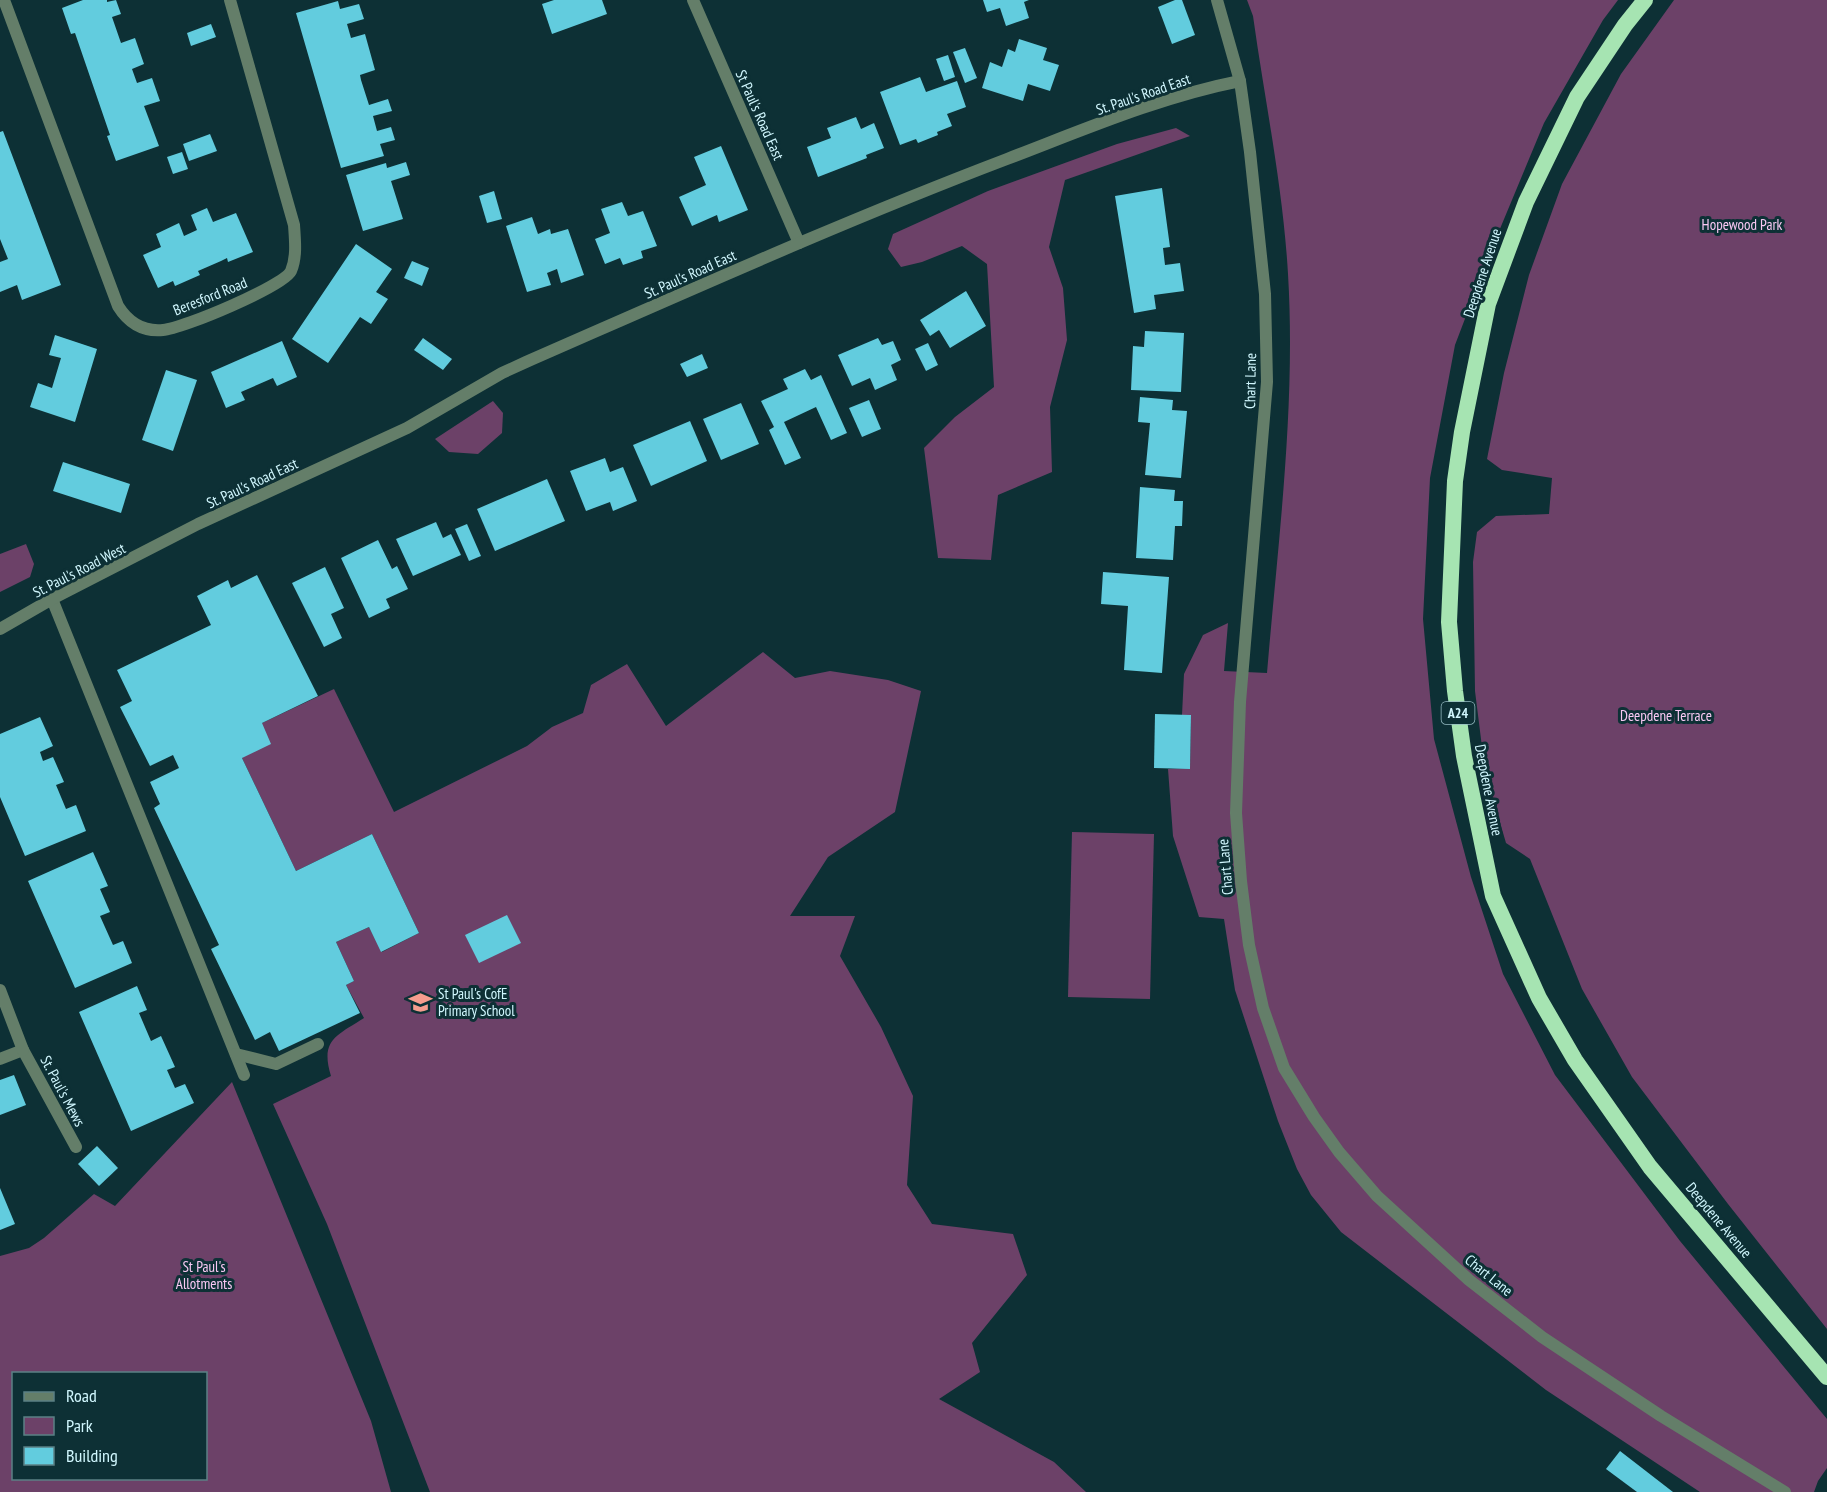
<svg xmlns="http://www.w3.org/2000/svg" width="1827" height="1492" font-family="'PT Sans Narrow',sans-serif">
<rect width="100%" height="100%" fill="#0d3035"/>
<g fill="#6c4168" fill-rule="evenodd">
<path d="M1247 0H1618L1603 20 1544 123 1492 248 1455 345 1430 478 1423 619 1434 739 1471 877 1503 974 1555 1075 1680 1241 1827 1419V1468L1818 1481 1814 1492H1700L1546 1390 1341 1232 1311 1195 1297 1169 1278 1121 1235 990 1224 919 1199 917 1173 836 1168 769 1190 768 1191 715H1182L1184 674 1203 635 1228 623 1224 671 1267 673C1278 541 1296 407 1288 274 1283 187 1265 102 1253 16Z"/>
<path d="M1674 0H1827V1329L1728 1204 1632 1077 1582 989 1530 859 1506 843 1485 771 1475 691 1473 562 1477 532 1496 516 1549 514 1552 478 1502 470 1487 459 1504 373 1529 275 1562 184 1621 74Z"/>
<path d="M1176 128 1190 136 1065 180 1049 247 1063 288 1067 340 1050 407 1052 472 998 495 991 560 938 558 924 448 955 417 994 387 987 264 962 246 922 262 901 267 888 249 893 234 988 191 1117 144Z"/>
<path d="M493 401 503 413 502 433 478 454 449 452 435 439Z"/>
<path d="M26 544 34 564 30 577 0 592V554Z"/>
<path d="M763 652 795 678 830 671 888 680 921 691 895 812 828 857 790 916H855L840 956 881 1027 913 1096 907 1185 932 1224 1013 1234 1027 1275 972 1343 980 1372 939 1399 1054 1462 1086 1492H430L327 1224 273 1104 331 1076C320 1040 336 1036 364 1018L346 985 354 981 336 942 369 927 382 952 419 933 372 834 296 871 242 758 262 723 334 689 394 812 527 746 552 727 583 713 591 685 627 664 666 726Z"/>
<path d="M1072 832 1154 834 1150 999 1068 997Z"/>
<path d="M232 1082 371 1421 391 1492H0V1256L29 1248 44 1238 94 1194 115 1206ZM14 1374H206V1478H14Z"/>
</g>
<g fill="#62ccde">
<path d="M83 0H107V2L116 0 121 14 112 17 121 43 135 38 144 64 132 69 137 83 152 78 160 101 144 106 159 146 116 161 107 136 110 135 75 33 71 34 62 8Z"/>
<path d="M554 0H602L607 14 552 34 542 4Z"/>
<path d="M983 0H1029L1024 2 1029 18 1006 26 1000 8 987 12Z"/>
<path d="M1175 0H1182L1195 35 1172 44 1158 7Z"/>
<path d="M338 1 340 9 359 4 364 19 347 24 351 38 365 34 375 70 360 75 361 80 369 105 388 99 392 111 373 116 377 131 391 127 395 140 380 144 384 156 341 168 296 13Z"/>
<path d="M211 24 216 37 191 46 187 33Z"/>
<path d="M1019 39 1047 48 1043 60 1059 65 1050 91 1028 84 1023 101 982 88 990 62 1002 67 1008 49 1015 52Z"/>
<path d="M965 48 977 78 965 83 953 52Z"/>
<path d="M948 55 955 77 944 81 936 59Z"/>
<path d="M920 77 926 92 957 81 966 107 947 114 952 126 937 132 938 135 918 143 916 139 900 145 880 92Z"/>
<path d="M856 117 861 129 874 123 884 148 866 155 867 158 818 177 807 147 831 138 827 128Z"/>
<path d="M3 131 61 285 22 300 17 285 0 292V262L8 259 0 239V132Z"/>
<path d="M210 134 217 151 189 161 183 144Z"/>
<path d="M721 146 748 210 719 222 717 215 692 226 679 197 706 185 694 157Z"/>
<path d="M182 152 188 169 173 174 167 157Z"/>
<path d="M406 162 410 175 391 181 403 219 363 231 346 175 386 163 387 168Z"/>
<path d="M1162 188 1170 247 1163 248 1165 265 1180 263 1184 291 1154 295 1156 309 1134 313 1115 196Z"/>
<path d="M494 191 502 219 487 223 479 196Z"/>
<path d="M622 202 628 216 643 211 657 246 641 251 643 258 623 265 620 258 605 264 595 239 610 233 601 209Z"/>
<path d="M207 208 213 222 236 213 253 252 228 262 227 258 221 261 198 271 200 275 175 286 173 281 158 288 143 255 161 247 156 234 179 223 184 236 197 230 191 215Z"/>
<path d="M532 217 538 234 550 229 551 234 568 229 584 275 561 283 557 269 547 273 551 285 527 292 506 226Z"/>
<path d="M356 244 392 269 376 292 388 299 371 324 360 317 328 363 292 339Z"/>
<path d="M412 261 429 268 422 286 404 278Z"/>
<path d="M966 291 986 326 950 348 939 330 930 336 920 320Z"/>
<path d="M1145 331 1184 333 1181 392 1131 390 1133 346 1144 347Z"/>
<path d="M55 335 97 349 75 422 30 407 38 383 52 388 61 358 49 355Z"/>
<path d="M423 338 452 359 443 370 414 350Z"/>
<path d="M878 338 882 345 893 341 901 360 891 365 897 380 875 390 870 378 852 386 838 355Z"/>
<path d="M282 341 297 377 277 386 273 378 241 392 245 400 226 408 211 372Z"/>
<path d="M928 343 938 365 926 371 915 349Z"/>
<path d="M702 354 708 368 687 377 680 364Z"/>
<path d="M805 369 811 380 821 375 847 433 831 440 816 407 784 422 801 458 785 465 769 430 774 427 761 401 788 389 783 379Z"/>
<path d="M166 370 197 380 173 451 142 440Z"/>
<path d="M1140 397 1173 400 1172 410 1187 411 1181 478 1145 475 1150 423 1138 422Z"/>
<path d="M869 400 881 429 862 437 849 408Z"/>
<path d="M741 403 759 444 721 460 703 419Z"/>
<path d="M690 421 707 461 651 486 633 445Z"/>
<path d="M605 458 610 472 623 467 637 501 613 511 610 502 586 511 570 471Z"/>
<path d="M63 462 130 484 121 513 53 491Z"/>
<path d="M547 479 565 521 495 551 477 509Z"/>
<path d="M1140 487 1175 490 1174 501H1183L1182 526H1175L1173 560 1136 558Z"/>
<path d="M436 522 443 538 451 534 461 555 413 576 396 539Z"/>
<path d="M467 524 481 556 469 561 455 529Z"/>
<path d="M378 540 392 569 397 566 408 589 386 599 390 608 369 618 341 558Z"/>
<path d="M325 567 344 608 331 614 342 638 324 647 292 583Z"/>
<path d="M1103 572 1169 577 1162 673 1124 670 1128 606 1101 604Z"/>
<path d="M257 575 318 696 262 723 271 744 242 758 296 871 372 834 419 933 381 952 369 927 336 942 354 981 346 985 360 1013 279 1051 270 1032 255 1040 211 949 219 945 154 808 160 804 150 782 179 768 173 755 150 766 120 707 132 701 117 670 211 625 197 596 228 580 231 588Z"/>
<path d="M1155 714 1191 715 1190 769 1154 768Z"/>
<path d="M40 717 53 746 40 752 43 761 53 757 64 782 56 785 66 809 76 805 86 831 25 856 0 797V734Z"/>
<path d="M93 852 108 886 100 889 110 912 100 916 113 945 123 941 132 963 75 988 28 881Z"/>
<path d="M507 915 521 943 479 963 465 935Z"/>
<path d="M137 986 147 1010 139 1013 151 1041 161 1036 175 1067 167 1070 175 1088 185 1084 194 1103 131 1131 79 1012Z"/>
<path d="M14 1075 26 1105 0 1115V1080Z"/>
<path d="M97 1146 118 1168 99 1186 78 1164Z"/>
<path d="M0 1188 15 1224 0 1230Z"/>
<path d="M1620 1451 1673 1492H1637L1606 1469Z"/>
</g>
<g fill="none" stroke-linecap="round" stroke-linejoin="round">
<g stroke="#647e69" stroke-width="12">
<path d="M52 599 244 1075"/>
<path d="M236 1054 276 1064 318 1044"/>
<path d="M0 1059 23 1050 76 1147"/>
</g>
<g stroke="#647e69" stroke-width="12">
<path d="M4 0 118 306C128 322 142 332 163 330 182 329 284 286 291 271 297 257 295 240 294 225L230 0"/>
<path d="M693 0 799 243"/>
<path d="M1217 0 1240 81 1250 152 1265 294 1267 382 1240 702 1236 813 1241 881 1249 945 1263 1008 1284 1068 1314 1117 1339 1152 1377 1196 1469 1280 1542 1337 1661 1416 1785 1492"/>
<path d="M0 629 52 599 198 524 407 428 502 373 526 362C686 292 844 221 1007 159 1083 130 1159 97 1240 81"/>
<path d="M0 990 23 1050"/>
</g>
<path stroke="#a6e4b2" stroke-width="16" d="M1645 0 1625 25 1577 97 1526 202 1488 304 1462 432 1455 481 1449 622 1455 691 1464 756 1493 896 1539 998 1575 1060 1650 1167 1827 1377"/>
</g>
<defs>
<symbol id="school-bare" viewBox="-9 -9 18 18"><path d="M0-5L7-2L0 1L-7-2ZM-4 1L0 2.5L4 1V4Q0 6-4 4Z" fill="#f59d8e" stroke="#0d3035" stroke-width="2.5" paint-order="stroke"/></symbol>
</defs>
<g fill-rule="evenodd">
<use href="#school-bare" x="404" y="986" width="33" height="33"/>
</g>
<g text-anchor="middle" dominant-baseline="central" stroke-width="6" stroke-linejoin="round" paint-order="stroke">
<rect fill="#0d3035" stroke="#96bbc2" stroke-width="1.5" x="1441.5" y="702" width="33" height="22" rx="4.5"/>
<g font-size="14" font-weight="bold" fill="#d1f7fe">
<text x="1458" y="713">A24</text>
</g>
<g font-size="15" fill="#d1f7fe" stroke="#0d3035">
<text transform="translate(1143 94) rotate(-19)">St. Paul's Road East</text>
<text transform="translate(760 115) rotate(66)">St Paul's Road East</text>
<text transform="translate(1482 273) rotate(-72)">Deepdene Avenue</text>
<text transform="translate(690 274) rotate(-24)">St. Paul's Road East</text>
<text transform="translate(210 296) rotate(-22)">Beresford Road</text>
<text transform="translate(1250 381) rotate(-89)">Chart Lane</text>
<text transform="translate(252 483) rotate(-25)">St. Paul's Road East</text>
<text transform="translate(79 570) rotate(-27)">St. Paul's Road West</text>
<text transform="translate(1489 790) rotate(79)">Deepdene Avenue</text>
<text transform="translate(1225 867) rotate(-95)">Chart Lane</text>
<text transform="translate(63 1091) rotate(62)">St. Paul's Mews</text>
<text transform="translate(1719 1220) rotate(50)">Deepdene Avenue</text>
<text transform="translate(1489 1275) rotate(39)">Chart Lane</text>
</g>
<g font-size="15" fill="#f9c8f3" stroke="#0d3035">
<text x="1742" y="224">Hopewood Park</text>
<text x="1666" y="715">Deepdene Terrace</text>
<text x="204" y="1266">St Paul's<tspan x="204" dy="17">Allotments</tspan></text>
</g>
<g font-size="15" fill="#d1f7fe" stroke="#0d3035" text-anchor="start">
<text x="438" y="993">St Paul's CofE<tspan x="438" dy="17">Primary School</tspan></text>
</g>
</g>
<rect x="12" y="1372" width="195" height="108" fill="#0d3035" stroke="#5b8085" stroke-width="1.5"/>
<rect x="24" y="1392" width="30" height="9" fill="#647e69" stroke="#5b8085" stroke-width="1.5"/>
<text x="66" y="1402" font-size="18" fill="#d1f7fe">Road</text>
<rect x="24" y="1417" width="30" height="18" fill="#6c4168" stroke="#5b8085" stroke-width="1.5"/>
<text x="66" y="1432" font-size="18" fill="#d1f7fe">Park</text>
<rect x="24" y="1447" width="30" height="18" fill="#62ccde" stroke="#5b8085" stroke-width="1.5"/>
<text x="66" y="1462" font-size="18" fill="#d1f7fe">Building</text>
</svg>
